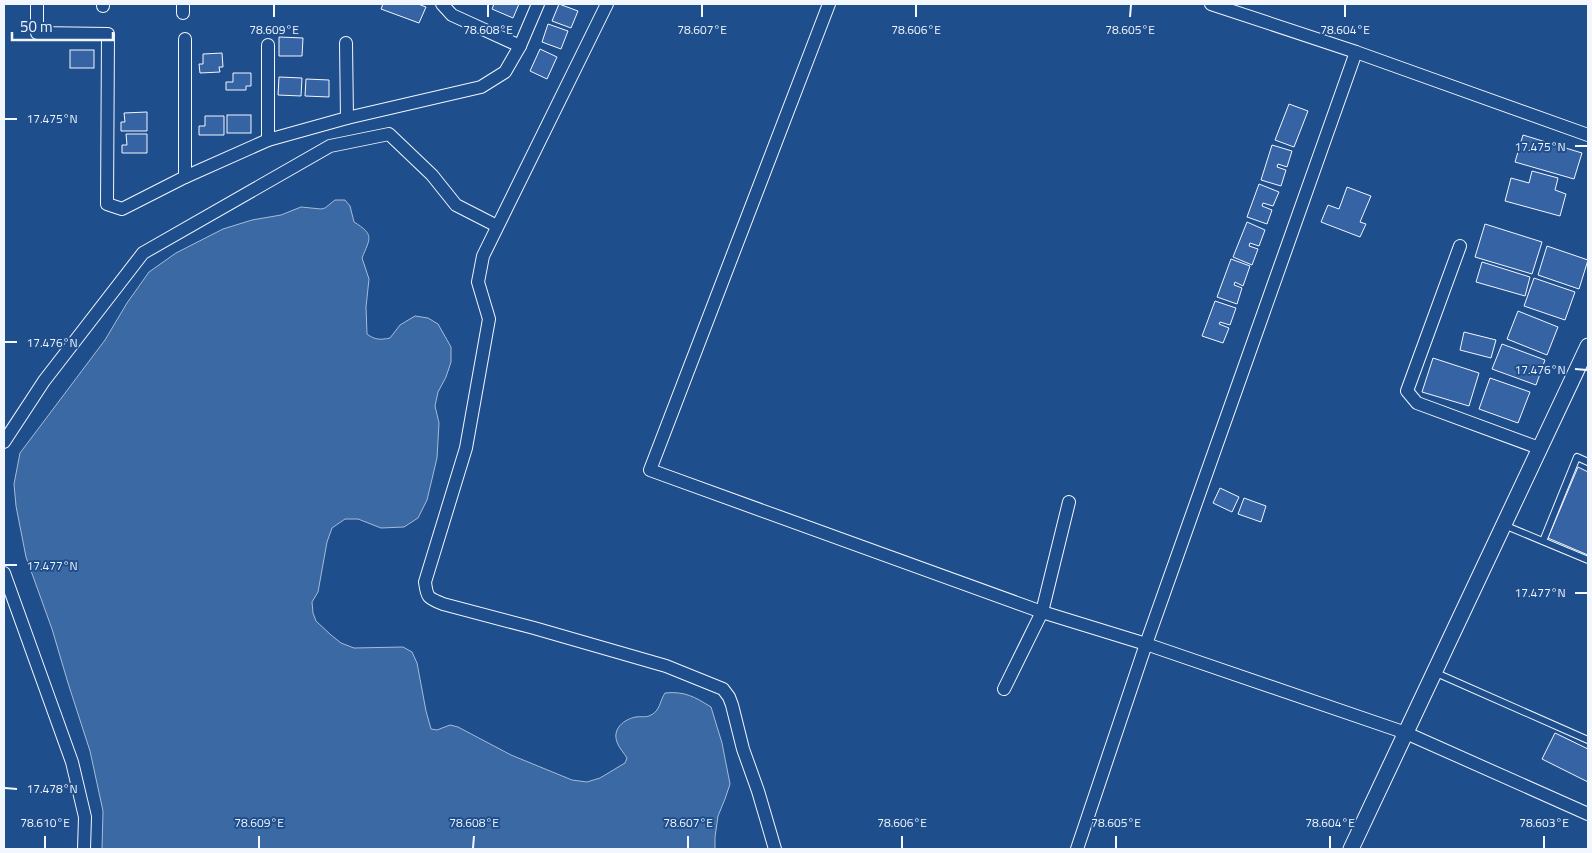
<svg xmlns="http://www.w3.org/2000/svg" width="1592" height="853" font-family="'Titillium Web',sans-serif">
<rect width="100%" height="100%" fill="#1f4e8c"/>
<path fill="#3b69a3" stroke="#a8bbd7" d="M335 200H345L350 206 354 222C375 235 370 238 362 258L369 279 366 307 367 334C375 340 380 340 390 338L400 325 415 316 428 318 438 324 451 347V362L446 377 438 392 435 406 439 423 437 458 427 500 418 518 404 527 381 528 358 519H345L332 528 327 542 318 592 312 602 313 613 316 621 331 635 341 643 354 648 403 647 412 652 417 663 426 711 431 729 437 730 450 725 458 727 511 755 572 780 587 782 600 778 625 763 627 758C624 753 619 748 617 742 612 729 624 719 636 717 641 716 646 718 651 715 660 711 660 700 665 693 685 691 695 697 711 707L722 743 730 784 725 799 718 816 715 837V849H102L103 811 90 751 68 683 52 629 26 557 16 506 14 484 20 453 105 340 127 303 149 272 176 253 223 229 252 220 281 215 301 207 321 209 325 208Z"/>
<g fill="#3563a3" stroke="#f2f6ff">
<path d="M383 4H418L426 7 419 23 381 9Z"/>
<path d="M494 4H519L513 18 492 9Z"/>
<path d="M559 4 578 11 571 28 552 21Z"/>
<path d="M548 24 568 31 561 49 542 42Z"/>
<path d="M279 37 303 38 302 56H279Z"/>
<path d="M540 49 557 57 547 79 530 71Z"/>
<rect x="70" y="50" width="24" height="18"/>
<path d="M222 53 223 67H219L220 72 200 73 199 64H203V54Z"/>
<path d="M233 73H251V86H246V90H226V82H233Z"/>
<path d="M279 77 302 78 301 96 278 95Z"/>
<path d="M306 79 329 80V97L305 96Z"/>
<path d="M1289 104 1308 111 1294 147 1275 140Z"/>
<path d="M147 112V131H121V122H125L124 113Z"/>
<rect x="227" y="115" width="24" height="18"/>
<path d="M205 116H224V135H199V126H205Z"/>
<path d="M126 134H147V153H122V145H127Z"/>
<path d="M1523 135 1582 153 1574 179 1515 162Z"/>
<path d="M1272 145 1292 151 1287 167 1278 164 1277 167 1286 170 1281 186 1261 180Z"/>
<path d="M1532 171 1558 178 1555 190 1566 194 1560 216 1505 201 1511 178 1529 183Z"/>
<path d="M1259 184 1279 192 1273 206 1263 203 1262 206 1272 210 1267 224 1247 217Z"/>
<path d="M1347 187 1371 196 1360 222 1366 224 1360 237 1321 222 1328 205 1339 209Z"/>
<path d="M1247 222 1265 230 1259 246 1250 243 1249 246 1258 249 1252 265 1233 257Z"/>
<path d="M1485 224 1542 242 1532 274 1475 257Z"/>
<path d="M1547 246 1588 260 1579 289 1538 275Z"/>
<path d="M1231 259 1250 266 1243 286 1235 282 1234 285 1242 288 1237 304 1217 297Z"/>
<path d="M1482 262 1530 277 1525 296 1476 282Z"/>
<path d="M1534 278 1575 292 1565 320 1524 306Z"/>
<path d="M1215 301 1236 308 1230 325 1220 322 1219 324 1229 328 1223 343 1202 336Z"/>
<path d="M1518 311 1558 327 1547 355 1507 339Z"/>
<path d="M1464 332 1496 340 1491 358 1460 350Z"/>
<path d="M1502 344 1545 360 1536 385 1492 369Z"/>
<path d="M1433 358 1479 373 1469 406 1422 392Z"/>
<path d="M1490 378 1530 392 1518 423 1479 409Z"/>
<path d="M1578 467 1588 472V555L1548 538Z"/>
<path d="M1220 488 1239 497 1232 512 1213 503Z"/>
<path d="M1244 498 1266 506 1261 522 1238 514Z"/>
<path d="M1555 733 1588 749V782L1542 759Z"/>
</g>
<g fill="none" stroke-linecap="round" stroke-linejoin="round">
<defs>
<g id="service">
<path d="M1504 525 1588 560"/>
<path d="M1543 541 1577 457 1588 462"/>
<path d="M1434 672 1588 740"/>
</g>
<g id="minor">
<path d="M37 4V33L108 34 107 204 122 209 185 177 268 140 347 118 481 87 505 72 520 46 538 4"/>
<path d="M442 4 452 15 520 46"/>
<path d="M607 4 483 256 478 282 489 319 466 448 425 582C427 598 428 598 443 604L534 628 666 666 723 689 729 697 732 705 743 749 758 791 775 849"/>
<path d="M829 4 650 470 1042 612 1146 644 1406 733 1588 814"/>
<path d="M1211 4 1356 52 1588 135"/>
<path d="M103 6V4"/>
<path d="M183 13V4"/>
<path d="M346 43 347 118"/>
<path d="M268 140V45"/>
<path d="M185 177V39"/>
<path d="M1460 246 1407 391 1417 403 1539 448"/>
<path d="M4 442 44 381 143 253 330 146 389 134 432 175 456 205 497 226"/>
<path d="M4 573 72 762 85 817 84 849"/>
<path d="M1004 689 1042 612 1069 502"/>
<path d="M1077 849 1146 644 1356 52"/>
</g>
<path id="tertiary" d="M1351 849 1588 346"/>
</defs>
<use href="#service" stroke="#f2f6ff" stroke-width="8"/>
<use href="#minor" stroke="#f2f6ff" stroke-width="14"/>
<use href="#tertiary" stroke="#f2f6ff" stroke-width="17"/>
<use href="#service" stroke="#1f4e8c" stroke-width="6"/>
<use href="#minor" stroke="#1f4e8c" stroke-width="12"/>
<use href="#tertiary" stroke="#1f4e8c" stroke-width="15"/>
</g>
<path fill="none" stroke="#f2f6ff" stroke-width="2" d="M274 17V5M488 17V5M702 17V5M916 17V5M1130 17 1131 5M1345 17V5M5 119H17M1575 146H1587M5 342H17M1575 369 1587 370M5 565H17M1575 593H1587M5 788 17 789M45 848V836M259 848V836M473 848 474 836M688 848V836M902 848V836M1116 848V836M1330 848V836M1544 848V836"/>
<g font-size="12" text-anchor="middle" fill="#f2f6ff" stroke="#1f4e8c" stroke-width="4" stroke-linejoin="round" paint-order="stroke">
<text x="274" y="34">78.609°E</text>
<text x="488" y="34">78.608°E</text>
<text x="702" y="34">78.607°E</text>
<text x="916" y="34">78.606°E</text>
<text x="1130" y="34">78.605°E</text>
<text x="1345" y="34">78.604°E</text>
<text x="52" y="123">17.475°N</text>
<text x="1540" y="151">17.475°N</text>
<text x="52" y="347">17.476°N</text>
<text x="1540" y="374">17.476°N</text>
<text x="52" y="570">17.477°N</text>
<text x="1540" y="597">17.477°N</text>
<text x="52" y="793">17.478°N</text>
<text x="45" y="827">78.610°E</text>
<text x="259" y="827">78.609°E</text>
<text x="474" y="827">78.608°E</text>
<text x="688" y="827">78.607°E</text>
<text x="902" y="827">78.606°E</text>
<text x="1116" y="827">78.605°E</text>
<text x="1330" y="827">78.604°E</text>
<text x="1544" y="827">78.603°E</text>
</g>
<rect width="1592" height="853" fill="none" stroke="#f2f6ff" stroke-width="10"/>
<path d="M12 32v8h101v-8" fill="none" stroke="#f2f6ff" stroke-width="2.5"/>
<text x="20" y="32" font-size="15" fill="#f2f6ff" stroke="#1f4e8c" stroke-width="4" paint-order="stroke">50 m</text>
</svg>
